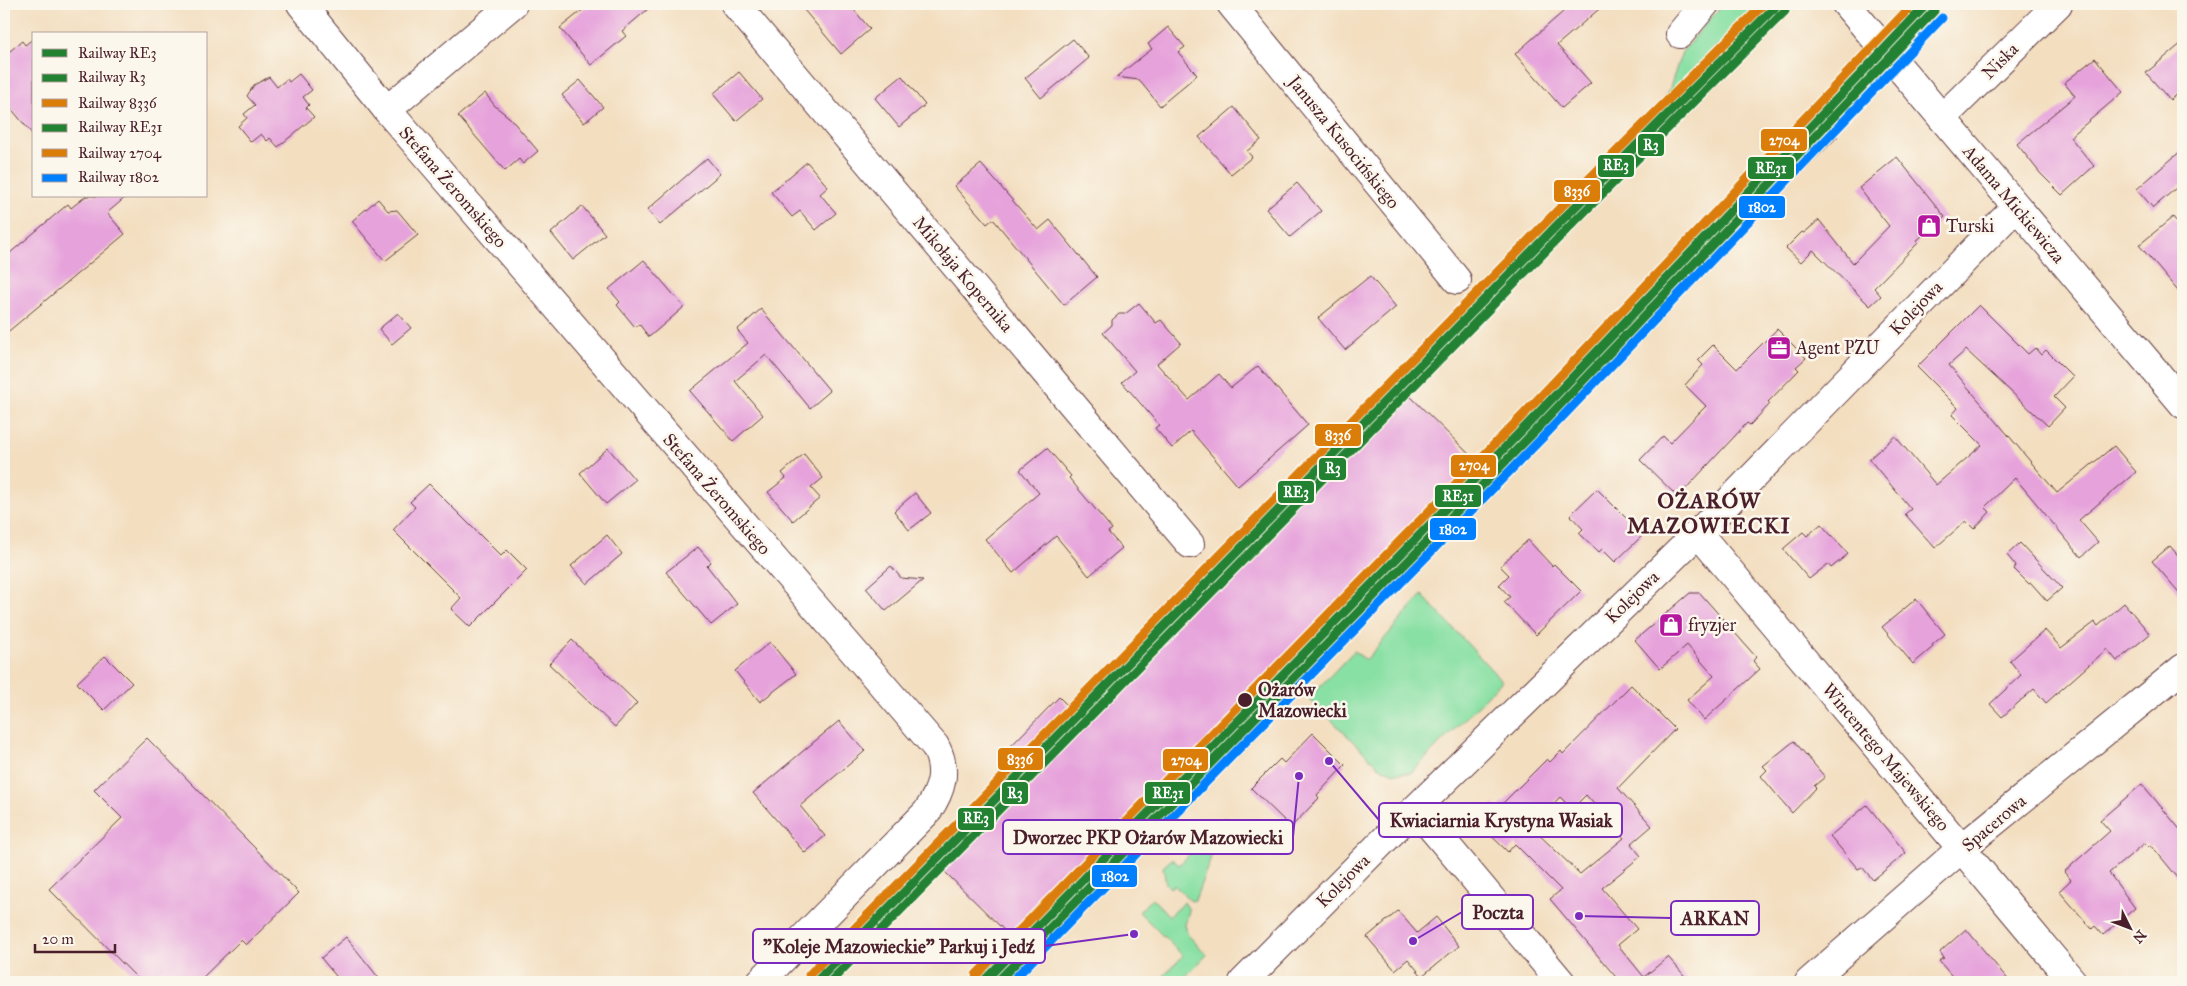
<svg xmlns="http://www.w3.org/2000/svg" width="2187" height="986" font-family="'IM FELL Great Primer',serif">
<rect width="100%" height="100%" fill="#fbf7ec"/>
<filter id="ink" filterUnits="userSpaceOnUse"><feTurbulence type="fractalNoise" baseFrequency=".02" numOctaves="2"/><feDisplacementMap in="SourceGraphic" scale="10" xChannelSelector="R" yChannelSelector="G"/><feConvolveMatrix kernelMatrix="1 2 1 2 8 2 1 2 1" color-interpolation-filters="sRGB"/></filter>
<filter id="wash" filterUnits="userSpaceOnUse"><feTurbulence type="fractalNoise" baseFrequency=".0096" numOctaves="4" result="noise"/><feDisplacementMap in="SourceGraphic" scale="20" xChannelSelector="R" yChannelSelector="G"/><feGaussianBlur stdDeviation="1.12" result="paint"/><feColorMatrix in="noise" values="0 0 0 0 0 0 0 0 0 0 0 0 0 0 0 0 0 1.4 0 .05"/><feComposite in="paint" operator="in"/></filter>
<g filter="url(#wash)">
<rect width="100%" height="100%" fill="#f3dec0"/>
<g fill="#89e0a4" stroke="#6a8068">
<path d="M1723 4H1761L1667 96 1682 52Z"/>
<path d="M1422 595 1502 681 1411 773H1394L1378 766 1309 698 1354 651 1366 660Z"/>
<path d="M1226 817 1195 900 1191 901 1174 885 1170 888 1166 884 1163 867 1172 859 1179 865Z"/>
<path d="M1152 898 1169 916 1184 902 1189 910 1185 925 1188 935 1207 955 1180 982H1158L1183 956 1139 912Z"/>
</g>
<g id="blocks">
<g fill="#e6a3db" fill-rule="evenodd">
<path d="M590 4H654L622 31 626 36 591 65 560 28Z"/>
<path d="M799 4H849L870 29 841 54Z"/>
<path d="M1572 4H1605L1557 45 1591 83 1562 108 1515 54Z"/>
<path d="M1168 27 1185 47 1178 52 1197 75 1160 106 1139 80 1116 77 1152 49 1148 44Z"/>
<path d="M34 38V136L4 100V56L22 41 25 45Z"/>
<path d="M1073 39 1089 58 1041 98 1025 78Z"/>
<path d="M2183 42V88L2170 100 2146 73Z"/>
<path d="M2095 58 2123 92 2070 137 2094 166 2062 195 2040 173 2017 144 2075 96 2064 83Z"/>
<path d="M739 72 762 99 736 121 713 94Z"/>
<path d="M299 74 312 90 303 97 309 105 306 108 314 117 278 147 270 138 267 141 261 134 251 142 238 126 247 118 244 114 255 105 247 96 254 85 269 77 277 87 287 79 289 82Z"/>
<path d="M902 76 925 105 899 127 875 98Z"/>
<path d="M580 80 603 107 584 123 562 95Z"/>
<path d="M485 93 495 106 510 118 538 151 523 164 519 159 505 171 458 116Z"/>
<path d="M1234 107 1261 140 1247 151 1252 157 1231 174 1199 137Z"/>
<path d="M2183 149V182L2153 208 2137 189Z"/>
<path d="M1897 157 1945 217 1916 241 1918 243 1874 288 1881 296 1870 306 1813 250 1801 262 1786 248 1802 232 1804 233 1819 220 1853 263 1889 226 1859 188Z"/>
<path d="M707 158 720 174 660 225 647 210Z"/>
<path d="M807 162 828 187 820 194 836 213 816 230 800 211 792 217 771 192Z"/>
<path d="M981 164 1038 230 1050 220 1097 277 1064 305 993 219 987 224 954 186Z"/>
<path d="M1297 183 1321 211 1290 237 1266 209Z"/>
<path d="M86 196H127L107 213 125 234 4 335V258L68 204 71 208Z"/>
<path d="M378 199 388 211 397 210 418 235 385 261 352 221Z"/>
<path d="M582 206 605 234 573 260 551 233Z"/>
<path d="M2173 217 2183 230V297L2139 245Z"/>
<path d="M644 260 684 307 649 337 639 324 635 327 617 305 620 302 609 289Z"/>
<path d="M1370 276 1396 307 1345 350 1318 318Z"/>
<path d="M1139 303 1156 323 1161 320 1181 343 1157 364 1189 400 1219 374 1231 388 1258 366 1308 425 1238 486 1191 431 1172 448 1155 428 1159 425 1122 382 1135 371 1103 333 1112 325V320L1119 314H1125Z"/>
<path d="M1979 305 2028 354 2035 348 2041 355 2046 350 2073 377 2054 397 2065 408 2048 426 1966 350 1949 365 2057 493 2114 446 2136 472 2079 520 2098 542 2081 557 2015 478 1985 507 1990 512 1974 529 1966 521 1935 548 1905 514 1911 509 1869 459 1895 436 1936 485 1982 445 1952 415 1958 408 1917 367Z"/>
<path d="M761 309 830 391 810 408 766 355 735 381 763 415 733 441 690 391 748 343 737 330Z"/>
<path d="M398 313 411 328 392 344 379 329Z"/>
<path d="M1777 329 1806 358 1796 367 1799 370 1768 402 1770 404 1750 425 1747 423 1678 497 1640 460 1663 436 1670 443 1706 406 1685 385 1703 365 1698 360 1713 345 1737 369Z"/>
<path d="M1405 391 1478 463 1013 939 940 867 1028 777 1003 754 1059 697 1083 721Z"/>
<path d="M608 448 635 480 606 504 580 473Z"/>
<path d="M1047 448 1071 476 1069 478 1112 529 1108 532 1122 548 1089 576 1056 536 1013 573 985 539 1039 493 1020 470Z"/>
<path d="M804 454 823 478 811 488 820 498 793 521 768 492 786 478 782 473Z"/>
<path d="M429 484 501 556 507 550 527 570 470 627 451 609 461 598 393 530 415 507 410 502Z"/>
<path d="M1597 489 1643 535 1615 562 1602 549 1599 552 1579 533 1583 529 1570 515Z"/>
<path d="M915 493 931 513 909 530 894 511Z"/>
<path d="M1821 524 1848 554 1831 568 1828 564 1809 579 1783 549 1803 532 1807 536Z"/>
<path d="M607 535 622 554 587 584 571 566Z"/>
<path d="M1528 540 1552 566 1554 564 1581 591 1536 635 1504 602 1510 597 1499 585 1509 575 1500 566Z"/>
<path d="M2020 543 2062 588 2047 601 2031 583 2029 584 2014 569 2016 566 2007 555Z"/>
<path d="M2170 546 2183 561V597L2152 561Z"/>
<path d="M698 547 711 562 707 566 737 604 711 625 666 572Z"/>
<path d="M891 566 901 578 923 580 886 611 866 588Z"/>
<path d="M1690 593H1700L1756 657 1753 661 1760 669 1704 720 1687 700 1714 676 1687 645 1660 669 1635 640Z"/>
<path d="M1916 599 1945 634 1932 645 1933 647 1913 664 1882 627Z"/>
<path d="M2124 603 2150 634 2117 661 2107 649 2046 703 2034 689 2002 717 1990 704 2021 675 2010 661 2045 630 2061 648 2095 622 2098 626Z"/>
<path d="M572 640 637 703 615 727 549 664Z"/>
<path d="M770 642 796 674 760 702 735 671Z"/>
<path d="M105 656 132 683 104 710 77 683Z"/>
<path d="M1631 685 1675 729 1618 788 1652 826 1631 844 1641 856 1602 888 1637 929 1618 945 1644 977 1668 957 1690 982H1620L1550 899 1561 890 1515 844 1508 852 1477 822 1494 804 1498 808 1547 759 1550 762 1561 751 1563 754ZM1586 795 1624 838 1580 874 1531 827 1560 797 1572 809Z"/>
<path d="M839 721 865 751 800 806 825 836 805 853 753 793Z"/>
<path d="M1313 733 1345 765 1317 795 1319 798 1291 827 1251 788 1280 759 1284 763Z"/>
<path d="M147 738 299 893 246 945 241 940 198 982H141L49 889 122 818 94 790Z"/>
<path d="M1794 741 1825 777 1814 786 1816 788 1792 813 1761 776 1767 770 1763 766Z"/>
<path d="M2142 784 2183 833V884L2151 845 2149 847 2145 843 2109 873 2135 908 2103 935 2095 926 2092 929 2059 891 2071 880 2064 872 2110 831 2100 820Z"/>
<path d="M1867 805 1906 853 1873 880 1862 867 1858 869 1830 836Z"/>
<path d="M1398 911 1417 933 1436 917 1459 946 1422 976 1408 959 1395 970 1367 937Z"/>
<path d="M1966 929 2010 982H1957L1939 961 1944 958 1940 952Z"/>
<path d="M346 937 382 982H341L321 958Z"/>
</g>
</g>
</g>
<g filter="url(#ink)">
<use href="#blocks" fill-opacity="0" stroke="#633c41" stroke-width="1"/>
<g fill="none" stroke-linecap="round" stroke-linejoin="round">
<defs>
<g id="street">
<path d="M301 4 387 110 935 746C948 770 942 790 927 812L760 982"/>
<path d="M735 4 1190 544"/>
<path d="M1231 4 1457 280"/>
<path d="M1680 34 1705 4"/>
<path d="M387 110 513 4"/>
<path d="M1942 118 2058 4"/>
<path d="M1698 533 2073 982"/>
<path d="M1809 982 1962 848 2183 668"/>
</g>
<g id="secondary">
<path d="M1846 4 2183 404"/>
<path d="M1416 809 1561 982"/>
<path d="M1243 982 1404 820 1698 533 2016 207"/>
</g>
</defs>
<use href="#street" stroke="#633c41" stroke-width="30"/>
<use href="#secondary" stroke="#633c41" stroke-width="30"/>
<use href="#street" stroke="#fff" stroke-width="28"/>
<use href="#secondary" stroke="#fff" stroke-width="28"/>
<path stroke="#4a1f2b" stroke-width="4" d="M1623 352 1706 266 1836 136"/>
<defs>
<path id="rail-1" d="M816 982 1568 214 1778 4"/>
<g id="rail-2">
<path d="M830 982 1575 221 1785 11"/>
<path d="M997 982 1537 429 1934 11"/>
</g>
<path id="rail-3" d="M809 975 1561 207 1764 4"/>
<path id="rail-4" d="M983 982 1530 422 1927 4"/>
<path id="rail-5" d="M976 975 1523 415 1913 4"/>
<path id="rail-6" d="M1011 982 1544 436 1942 18"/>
</defs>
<use href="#rail-1" stroke="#fbf7ec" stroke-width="12"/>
<use href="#rail-2" stroke="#fbf7ec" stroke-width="12"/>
<use href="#rail-3" stroke="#fbf7ec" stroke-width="12"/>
<use href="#rail-4" stroke="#fbf7ec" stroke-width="12"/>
<use href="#rail-5" stroke="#fbf7ec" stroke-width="12"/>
<use href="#rail-6" stroke="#fbf7ec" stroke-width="12"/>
<use href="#rail-1" stroke="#238132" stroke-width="9"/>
<use href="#rail-2" stroke="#238132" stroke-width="9"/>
<use href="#rail-3" stroke="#db7d09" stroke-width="9"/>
<use href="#rail-4" stroke="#238132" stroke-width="9"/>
<use href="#rail-5" stroke="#db7d09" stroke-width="9"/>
<use href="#rail-6" stroke="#0080ff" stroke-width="9"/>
</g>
</g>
<defs>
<symbol id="shop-square" viewBox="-11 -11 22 22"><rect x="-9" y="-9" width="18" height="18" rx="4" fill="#b5179e" stroke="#fbf7ec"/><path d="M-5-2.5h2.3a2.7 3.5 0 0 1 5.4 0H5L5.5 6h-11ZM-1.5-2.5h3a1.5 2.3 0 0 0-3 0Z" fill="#fff"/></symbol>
<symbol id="office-square" viewBox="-11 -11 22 22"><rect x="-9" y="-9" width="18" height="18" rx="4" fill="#b5179e" stroke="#fbf7ec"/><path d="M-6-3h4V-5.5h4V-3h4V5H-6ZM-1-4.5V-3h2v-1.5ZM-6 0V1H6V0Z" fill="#fff"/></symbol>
</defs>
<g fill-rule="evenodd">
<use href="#shop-square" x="1915" y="212" width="28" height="28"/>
<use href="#office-square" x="1765" y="334" width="28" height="28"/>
<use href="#shop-square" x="1657" y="611" width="28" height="28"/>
</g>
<circle fill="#4a1f2b" stroke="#fbf7ec" stroke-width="2" cx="1245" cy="700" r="8"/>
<g text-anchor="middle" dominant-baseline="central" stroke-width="5" stroke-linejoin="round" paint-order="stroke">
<g font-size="18" fill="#4a1f2b" stroke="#fbf7ec">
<text transform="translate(2000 61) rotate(-45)">Niska</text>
<text transform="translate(1344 142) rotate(51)">Janusza Kusocińskiego</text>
<text transform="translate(453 187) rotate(49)">Stefana Żeromskiego</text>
<text transform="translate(2014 204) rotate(50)">Adama Mickiewicza</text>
<text transform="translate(963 274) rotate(50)">Mikołaja Kopernika</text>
<text transform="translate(1916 308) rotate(-46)">Kolejowa</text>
<text transform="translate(717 494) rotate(49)">Stefana Żeromskiego</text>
<text transform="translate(1632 597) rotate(-44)">Kolejowa</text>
<text transform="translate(1886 757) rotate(50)">Wincentego Majewskiego</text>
<text transform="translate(1994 823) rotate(-40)">Spacerowa</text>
<text transform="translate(1343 881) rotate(-45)">Kolejowa</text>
</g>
<g font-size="18" fill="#4a1f2b" stroke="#fbf7ec" text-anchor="start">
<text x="1946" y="226">Turski</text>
<text x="1796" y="348">Agent PZU</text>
<text x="1688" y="625">fryzjer</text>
</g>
<g font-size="18" font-weight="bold" fill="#4a1f2b" stroke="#fbf7ec" text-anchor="start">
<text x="1258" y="690">Ożarów<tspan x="1258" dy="21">Mazowiecki</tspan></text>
</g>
<g font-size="22" font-weight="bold" letter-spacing="1" fill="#4a1f2b" stroke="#fbf7ec">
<text x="1709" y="500">OŻARÓW<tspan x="1709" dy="25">MAZOWIECKI</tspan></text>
</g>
</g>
<path fill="none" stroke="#7b2cbf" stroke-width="2" d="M1329 761L1379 820M1299 776L1293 837M1413 941L1462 912M1579 916L1671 918M1134 934L1045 946"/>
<g fill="#7b2cbf" stroke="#fbf7ec" stroke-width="2">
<circle cx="1329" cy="761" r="5"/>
<circle cx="1299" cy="776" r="5"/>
<circle cx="1413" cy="941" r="5"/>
<circle cx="1579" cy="916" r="5"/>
<circle cx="1134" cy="934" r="5"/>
</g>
<g fill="#fbf7ec" stroke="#7b2cbf" stroke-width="2">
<rect x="1379" y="803" width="243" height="34" rx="5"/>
<rect x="1003" y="820" width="290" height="34" rx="5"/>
<rect x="1462" y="895" width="71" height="34" rx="5"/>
<rect x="1671" y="901" width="88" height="34" rx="5"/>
<rect x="753" y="929" width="292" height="34" rx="5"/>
</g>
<g font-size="19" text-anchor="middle" font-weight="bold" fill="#4a1f2b">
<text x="1501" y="827">Kwiaciarnia Krystyna Wasiak</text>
<text x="1148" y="844">Dworzec PKP Ożarów Mazowiecki</text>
<text x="1498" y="919">Poczta</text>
<text x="1715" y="925">ARKAN</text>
<text x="899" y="953">"Koleje Mazowieckie" Parkuj i Jedź</text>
</g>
<g stroke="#fbf7ec" stroke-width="2">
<rect x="1760" y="128" width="48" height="24" rx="5" fill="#db7d09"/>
<rect x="1637" y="133" width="28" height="24" rx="5" fill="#238132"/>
<rect x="1597" y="154" width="38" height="24" rx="5" fill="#238132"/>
<rect x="1747" y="156" width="48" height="24" rx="5" fill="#238132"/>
<rect x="1553" y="179" width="48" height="24" rx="5" fill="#db7d09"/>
<rect x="1738" y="195" width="48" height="24" rx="5" fill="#0080ff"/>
<rect x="1314" y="423" width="48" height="24" rx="5" fill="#db7d09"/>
<rect x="1450" y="454" width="47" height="24" rx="5" fill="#db7d09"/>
<rect x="1318" y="457" width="29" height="24" rx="5" fill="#238132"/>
<rect x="1277" y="480" width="38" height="24" rx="5" fill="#238132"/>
<rect x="1434" y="484" width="48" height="24" rx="5" fill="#238132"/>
<rect x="1429" y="517" width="48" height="24" rx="5" fill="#0080ff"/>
<rect x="997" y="747" width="47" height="24" rx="5" fill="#db7d09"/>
<rect x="1162" y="748" width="47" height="24" rx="5" fill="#db7d09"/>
<rect x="1001" y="781" width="28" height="24" rx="5" fill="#238132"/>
<rect x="1144" y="781" width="47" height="24" rx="5" fill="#238132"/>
<rect x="957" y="807" width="38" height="24" rx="5" fill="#238132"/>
<rect x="1091" y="864" width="47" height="24" rx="5" fill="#0080ff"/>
</g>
<g font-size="14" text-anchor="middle" font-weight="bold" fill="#fff">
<text x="1784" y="145">2704</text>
<text x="1651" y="150">R3</text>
<text x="1616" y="170">RE3</text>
<text x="1771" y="173">RE31</text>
<text x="1577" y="196">8336</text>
<text x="1762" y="212">1802</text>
<text x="1338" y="440">8336</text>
<text x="1474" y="470">2704</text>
<text x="1333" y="473">R3</text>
<text x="1296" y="497">RE3</text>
<text x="1458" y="501">RE31</text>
<text x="1453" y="534">1802</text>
<text x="1020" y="764">8336</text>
<text x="1186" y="765">2704</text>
<text x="1015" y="798">R3</text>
<text x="1168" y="798">RE31</text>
<text x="976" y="823">RE3</text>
<text x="1115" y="881">1802</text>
</g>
<rect width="2187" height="986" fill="none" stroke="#fbf7ec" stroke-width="20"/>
<rect x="32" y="32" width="175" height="165" fill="#fbf7ec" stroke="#b4a19f"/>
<rect x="42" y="49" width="25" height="8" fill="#238132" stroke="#b4a19f"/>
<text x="78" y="58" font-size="15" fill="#4a1f2b">Railway RE3</text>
<rect x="42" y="74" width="25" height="8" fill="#238132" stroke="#b4a19f"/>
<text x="78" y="82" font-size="15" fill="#4a1f2b">Railway R3</text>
<rect x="42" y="99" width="25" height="8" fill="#db7d09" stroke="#b4a19f"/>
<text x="78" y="108" font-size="15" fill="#4a1f2b">Railway 8336</text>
<rect x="42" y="124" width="25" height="8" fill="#238132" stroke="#b4a19f"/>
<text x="78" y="132" font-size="15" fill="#4a1f2b">Railway RE31</text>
<rect x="42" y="149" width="25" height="8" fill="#db7d09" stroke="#b4a19f"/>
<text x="78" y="158" font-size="15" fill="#4a1f2b">Railway 2704</text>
<rect x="42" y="174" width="25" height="8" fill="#0080ff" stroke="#b4a19f"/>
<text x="78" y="182" font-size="15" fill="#4a1f2b">Railway 1802</text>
<g transform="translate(2130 928) rotate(132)" stroke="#fbf7ec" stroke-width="4" paint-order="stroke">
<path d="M0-4L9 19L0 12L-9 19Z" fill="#4a1f2b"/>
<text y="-8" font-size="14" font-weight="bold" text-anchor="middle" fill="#4a1f2b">N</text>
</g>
<path d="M35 944v8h80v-8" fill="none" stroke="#4a1f2b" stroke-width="2.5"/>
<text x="42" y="944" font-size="15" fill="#4a1f2b" stroke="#fbf7ec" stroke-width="4" paint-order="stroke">20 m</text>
</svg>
